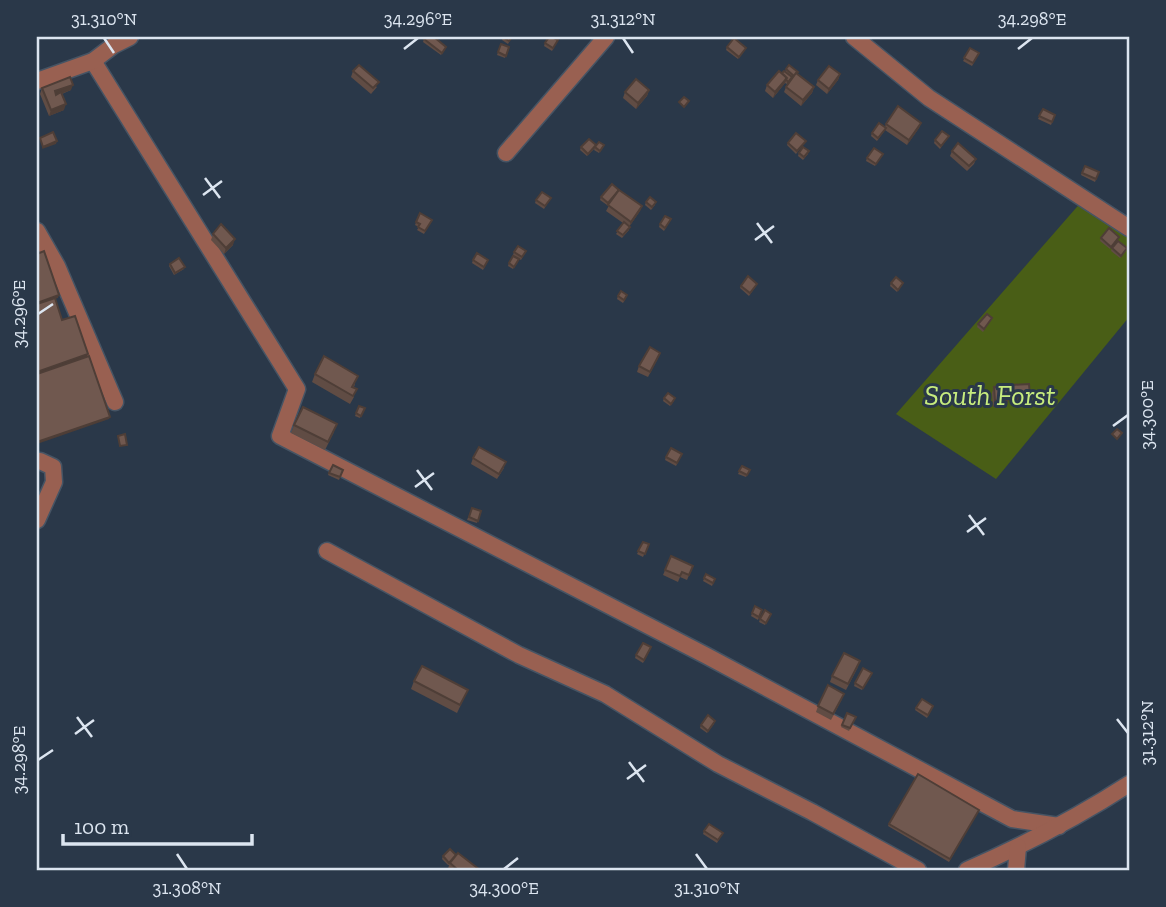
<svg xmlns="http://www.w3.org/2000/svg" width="1166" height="907" font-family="'Zilla Slab',serif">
<rect width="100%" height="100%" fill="#2a3849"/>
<path fill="#495e16" d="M1083 200 1129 233V317L996 479 896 414Z"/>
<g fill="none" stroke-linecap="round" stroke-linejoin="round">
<defs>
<g id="minor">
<path d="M854 37 929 98 1129 228"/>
<path d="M93 61 297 389 280 436 705 655 1012 819 1059 826"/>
<path d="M37 81 93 61 114 45 130 37"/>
<path d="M506 153 606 37"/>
<path d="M37 231 57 266 115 402"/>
<path d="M37 461H40L53 467 54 482 37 520"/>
<path d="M327 551 519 655 605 694 718 764 812 812 918 870"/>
<path d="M967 870C1024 845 1078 817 1129 784"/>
<path d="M1016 870 1018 847"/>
</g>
</defs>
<use href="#minor" stroke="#465464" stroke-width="19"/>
<use href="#minor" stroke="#996051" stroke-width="16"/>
</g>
<g fill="#604c44">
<path d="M503 37H512L508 44 502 40Z"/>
<path d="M424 39 446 47 445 49 441 55 423 42Z"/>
<path d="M558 40 552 51 544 46 545 43Z"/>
<path d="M501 44 509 47 505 58 497 55Z"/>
<path d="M727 47 746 48 738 59 726 50Z"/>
<path d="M970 48 979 53 972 66 963 61Z"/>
<path d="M786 69 797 74 814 87 812 93 801 106 784 92 786 87 792 78 787 84 785 83 773 98 765 91 767 85 785 72Z"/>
<path d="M353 71 377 87 371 94 351 77Z"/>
<path d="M840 74 838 80 827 94 816 85 818 80Z"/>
<path d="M42 88 71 90 62 94 64 110 49 116 40 94Z"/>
<path d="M649 90 647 96 636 109 623 98 625 92Z"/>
<path d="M1043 109 1055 115 1051 125 1038 119Z"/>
<path d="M921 123 919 128 907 145 885 130 877 141 871 136 872 133 885 127 886 124Z"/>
<path d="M949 136 940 149 934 143 935 140Z"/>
<path d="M806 141 796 154 787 145 788 143Z"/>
<path d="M596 145H604L599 153 594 150 595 148 587 156 580 150 581 147Z"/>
<path d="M952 151 976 159 974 164 967 171 950 156Z"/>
<path d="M799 153 808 154 803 160 798 156Z"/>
<path d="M883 154 875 166 866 161 867 158Z"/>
<path d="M1085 166 1099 172 1095 182 1081 175Z"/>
<path d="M619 190 642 206 640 211 629 227V230L622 238 616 234 623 223 606 211 612 200 607 205 600 200 601 197Z"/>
<path d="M551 198 544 209 535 203 536 200Z"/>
<path d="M646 202 655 205 651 210 645 205Z"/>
<path d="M420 213 430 222 424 234 417 230 419 227 415 225Z"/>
<path d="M671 219 664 231 659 227 660 224Z"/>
<path d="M213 234 233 245 224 254 211 240Z"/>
<path d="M1119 237 1110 249 1100 241 1101 238Z"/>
<path d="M1112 248 1126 251 1120 258 1111 251Z"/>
<path d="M514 252 525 253 521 260 513 255Z"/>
<path d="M473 260H488L483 270 472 263Z"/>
<path d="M518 262 513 269 508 266 509 263Z"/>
<path d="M170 264 184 269 174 275 169 266Z"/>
<path d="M891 283H903L897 292 890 286Z"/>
<path d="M741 286H756L749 296 740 288Z"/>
<path d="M618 296 626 298 623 303 617 299Z"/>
<path d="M992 318 983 332 977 327 978 324Z"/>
<path d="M658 358 648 377 637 372 639 366Z"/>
<path d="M315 374 355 384 354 387V397L350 404 312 382Z"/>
<path d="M1011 385 1030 396 1028 402H1010L1009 391Z"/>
<path d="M994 387 1007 405 993 407 992 393Z"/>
<path d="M664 398 674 401 670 406 663 401Z"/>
<path d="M359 406 365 408 360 418 355 416Z"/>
<path d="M294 425 334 432 325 450 291 433Z"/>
<path d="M682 454 676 466 665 460 666 457Z"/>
<path d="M473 458 504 468 497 479 471 464Z"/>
<path d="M333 465 343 470 339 480 328 475Z"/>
<path d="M742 466 750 470 746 477 738 474Z"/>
<path d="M472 508 481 511 477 523 467 520Z"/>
<path d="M643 542 649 544 643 557 637 554Z"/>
<path d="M671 556 693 566 687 580 680 577 678 582 663 575Z"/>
<path d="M706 574 715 579 712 586 703 581Z"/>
<path d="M755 606 762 610 758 620 751 616Z"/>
<path d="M770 616 765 625 759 622 760 619Z"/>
<path d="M650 650 643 663 635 658 636 655Z"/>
<path d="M858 667 846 690 830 682 832 676Z"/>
<path d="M871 676 862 690 854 686 855 683Z"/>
<path d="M414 681 468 690 457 713 411 689Z"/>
<path d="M842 699 831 720 816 712 818 706Z"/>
<path d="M933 706 927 718 915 710 916 708Z"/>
<path d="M847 713 856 717 849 731 841 727Z"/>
<path d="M714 724 707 733 700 728 701 725Z"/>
<path d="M977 813 949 862 888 826 889 824Z"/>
<path d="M704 831 721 836 717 843 703 834Z"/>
<path d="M456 855 480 870H450L448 869 449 865H448L442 859 443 856Z"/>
</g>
<g fill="#4e3e37">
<path d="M840 74 838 80 827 94 829 89Z"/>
<path d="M787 78 785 83 773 98 775 92Z"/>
<path d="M73 85 71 90 53 97 55 91Z"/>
<path d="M814 87 812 93 801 106 803 100Z"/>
<path d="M649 90 647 96 636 109 638 103Z"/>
<path d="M66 104 64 110 49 116 51 110Z"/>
<path d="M921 123 919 128 907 145 909 140Z"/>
<path d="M57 141 56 144 42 149 43 147Z"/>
<path d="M642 206 640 211 629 227 631 222Z"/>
<path d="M235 239 233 245 224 254 226 248Z"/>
<path d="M59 295 58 298 37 305V303Z"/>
<path d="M88 354 87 357 37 374V372Z"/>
<path d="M1030 396 1028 402H1010L1012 397Z"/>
<path d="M1009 399 1007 405 993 407 995 401Z"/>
<path d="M110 417 109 419 37 444V442Z"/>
</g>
<g fill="#70584f" stroke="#4e3e37" stroke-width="2">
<path d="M426 37H434L446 47 442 53 424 39Z"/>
<path d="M503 37H512L509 41Z"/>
<path d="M549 37H552L558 40 553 48 545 43Z"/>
<path d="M734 38 746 48 739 57 727 47Z"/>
<path d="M501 44 509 47 506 56 498 52Z"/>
<path d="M970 48 979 53 973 63 964 58Z"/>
<path d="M359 65 379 82 373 88 353 71Z"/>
<path d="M789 65 798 72 794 76 786 69Z"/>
<path d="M829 66 840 74 829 89 818 80Z"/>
<path d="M779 71 787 78 775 92 767 85Z"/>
<path d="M784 71 792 77 788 82 786 79 787 78 782 73Z"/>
<path d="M796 73 814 87 803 100 786 87Z"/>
<path d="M70 77 73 85 55 91 56 95 61 92 66 104 51 110 42 88Z"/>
<path d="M636 79 649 90 638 103 625 92Z"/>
<path d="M684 97 689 101 684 107 679 102Z"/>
<path d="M898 106 921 123 909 140 886 124Z"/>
<path d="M1043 109 1055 115 1052 122 1039 116Z"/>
<path d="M879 123 886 128 878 138 872 133Z"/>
<path d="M942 131 949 136 941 146 935 140Z"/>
<path d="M53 132 57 141 43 147 40 138Z"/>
<path d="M796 133 806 141 797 151 788 143Z"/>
<path d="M589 139 596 145 588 154 581 147Z"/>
<path d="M599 142 604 145 600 151 595 147Z"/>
<path d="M958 143 976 159 969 166 952 151Z"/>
<path d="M803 147 809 151 804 157 799 153Z"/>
<path d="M874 148 883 154 876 164 867 158Z"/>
<path d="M1085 166 1099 172 1096 179 1082 173Z"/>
<path d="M612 184 619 190 608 203 601 197Z"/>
<path d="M619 190 642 206 631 222 608 205Z"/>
<path d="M542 192 551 198 545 206 536 200Z"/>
<path d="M650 197 656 202 652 207 646 202Z"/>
<path d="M420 213 432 220 425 231 418 227 420 224 416 222Z"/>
<path d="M665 216 671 219 665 228 660 224Z"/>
<path d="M624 222 630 227 623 235 617 231Z"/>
<path d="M221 224 235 239 226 248 213 234Z"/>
<path d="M1109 228 1119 237 1111 247 1101 238Z"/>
<path d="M1118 241 1127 248 1121 256 1112 248Z"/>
<path d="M518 246 526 251 522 257 514 252Z"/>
<path d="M44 251 59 295 37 303V254Z"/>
<path d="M477 253 488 260 484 267 473 260Z"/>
<path d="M513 256 519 259 514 267 509 263Z"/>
<path d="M179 258 185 267 175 273 170 264Z"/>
<path d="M748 276 757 284 750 293 741 286Z"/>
<path d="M896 277 903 283 898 290 891 283Z"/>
<path d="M621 291 627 295 624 300 618 296Z"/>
<path d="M55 298 62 320 75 316 88 354 37 372V304Z"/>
<path d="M987 314 992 318 984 329 978 324Z"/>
<path d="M650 347 660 353 650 372 639 366Z"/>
<path d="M89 356 110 417 37 442V374Z"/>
<path d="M324 356 358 376 352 387 357 389 353 396 315 374Z"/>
<path d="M1029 384 1030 396 1012 397 1011 385Z"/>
<path d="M1007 386 1009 399 995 401 994 387Z"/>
<path d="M668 393 675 398 671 404 664 398Z"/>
<path d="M359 406 365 408 361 416 356 413Z"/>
<path d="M303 407 337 424 328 442 294 425Z"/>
<path d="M1117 429 1122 433 1117 439 1112 434Z"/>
<path d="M125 434 127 445 120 446 118 436Z"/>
<path d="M479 447 506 462 499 474 473 458Z"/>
<path d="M671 448 682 454 677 463 666 457Z"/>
<path d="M333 465 343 470 340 477 329 473Z"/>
<path d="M742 466 750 470 747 475 739 471Z"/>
<path d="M472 508 481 511 478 521 469 517Z"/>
<path d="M643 542 649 544 645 554 638 551Z"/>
<path d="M671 556 693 566 689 575 682 572 680 576 665 570Z"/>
<path d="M706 574 715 579 713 583 704 578Z"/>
<path d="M755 606 762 610 759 617 752 613Z"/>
<path d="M765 610 771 614 766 623 760 619Z"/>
<path d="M643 643 651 647 644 660 636 655Z"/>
<path d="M844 653 860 661 848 684 832 676Z"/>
<path d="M422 666 468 690 460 705 414 681Z"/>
<path d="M863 668 872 673 863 688 855 683Z"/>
<path d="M828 685 844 694 833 714 818 706Z"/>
<path d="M922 699 933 706 928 715 916 708Z"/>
<path d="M847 713 856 717 850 728 842 725Z"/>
<path d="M708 715 715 721 708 731 701 725Z"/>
<path d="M918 774 979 810 950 859 889 824Z"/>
<path d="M709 824 723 833 718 840 704 831Z"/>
<path d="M450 849 456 855 449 863 443 856Z"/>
<path d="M458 853 480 870H458L450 863Z"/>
</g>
<path fill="none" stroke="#dce5f0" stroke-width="2.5" d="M104 38 114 53M623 38 633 53M404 49 418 38M1018 49 1032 38M205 178 220 198M203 195 222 181M757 223 772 243M755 240 774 226M38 314 53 304M1113 426 1128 415M417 470 432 490M415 487 434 473M969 515 984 535M967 532 986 518M77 717 92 737M1117 719 1128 733M75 734 94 720M38 760 53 750M629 762 644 782M627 779 646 765M177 854 187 869M696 854 707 869M504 869 518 858"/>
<g text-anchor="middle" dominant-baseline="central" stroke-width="6" stroke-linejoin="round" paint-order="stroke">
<g font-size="28" font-style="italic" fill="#c7ec7e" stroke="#2a3849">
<text x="990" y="395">South Forst</text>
</g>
</g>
<rect width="1166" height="907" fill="none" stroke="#2a3849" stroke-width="77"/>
<path d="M63 834v10h189v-10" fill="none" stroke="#dce5f0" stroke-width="3.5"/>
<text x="74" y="834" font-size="21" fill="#dce5f0" stroke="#2a3849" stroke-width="5" paint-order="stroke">100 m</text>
<rect x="38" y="38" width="1090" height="831" fill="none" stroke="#dce5f0" stroke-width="2.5"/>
<g font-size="18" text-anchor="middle" fill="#dce5f0">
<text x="104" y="25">31.310°N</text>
<text x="418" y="25">34.296°E</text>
<text x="623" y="25">31.312°N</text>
<text x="1032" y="25">34.298°E</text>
<text transform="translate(19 314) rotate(-90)" y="6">34.296°E</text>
<text transform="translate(1147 415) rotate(-90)" y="6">34.300°E</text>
<text transform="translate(1147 733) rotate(-90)" y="6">31.312°N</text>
<text transform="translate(19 760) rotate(-90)" y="6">34.298°E</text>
<text x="187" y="894">31.308°N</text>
<text x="504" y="894">34.300°E</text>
<text x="707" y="894">31.310°N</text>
</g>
</svg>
